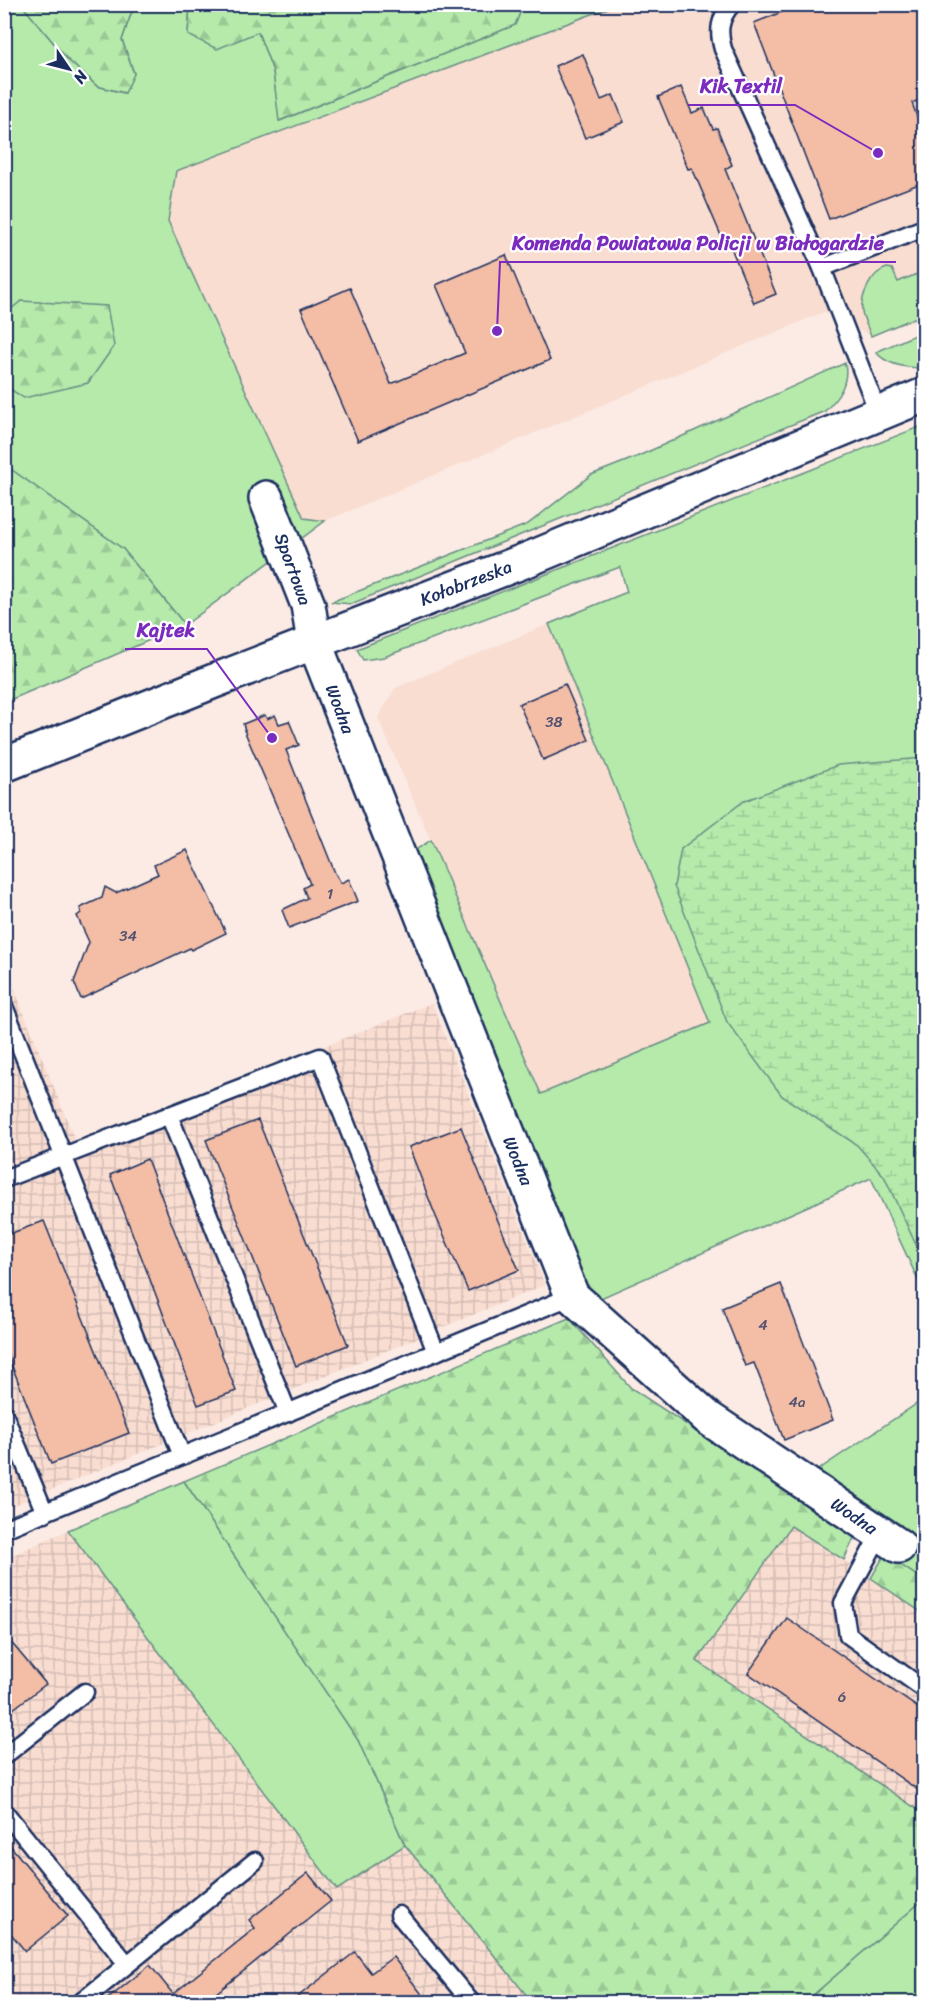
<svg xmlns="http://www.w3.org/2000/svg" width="929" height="2007" font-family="Sriracha,sans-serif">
<defs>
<pattern id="industrial-grid" width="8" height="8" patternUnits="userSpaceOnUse" patternTransform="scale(1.5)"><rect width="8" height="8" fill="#f9ddd1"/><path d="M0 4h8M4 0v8" fill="none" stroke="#d5beb6"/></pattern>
<pattern id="forest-firs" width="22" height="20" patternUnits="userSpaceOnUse" patternTransform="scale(1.5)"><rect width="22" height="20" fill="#b5eaab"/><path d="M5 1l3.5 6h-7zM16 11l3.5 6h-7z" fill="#9bc996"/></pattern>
<pattern id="wetland-marsh" width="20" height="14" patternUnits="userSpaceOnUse" patternTransform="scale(1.5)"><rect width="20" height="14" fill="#b5eaab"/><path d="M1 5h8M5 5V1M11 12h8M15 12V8" fill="none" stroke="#9bc996"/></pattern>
</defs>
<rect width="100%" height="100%" fill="#fbebe4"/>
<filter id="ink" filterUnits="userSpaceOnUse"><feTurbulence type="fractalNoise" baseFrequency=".0167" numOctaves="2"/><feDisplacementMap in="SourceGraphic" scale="12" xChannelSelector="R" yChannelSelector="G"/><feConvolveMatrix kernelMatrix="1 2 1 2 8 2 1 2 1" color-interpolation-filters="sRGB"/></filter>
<g filter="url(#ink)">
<g fill="#f9ddd1">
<path d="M616 5H924V271L898 282 892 269 878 272 872 278 865 293 862 312 871 336 824 312 325 521 304 518 168 221 176 171Z"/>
<path d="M549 624 710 1023 540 1095 378 718 395 688Z"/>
</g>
<g fill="url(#industrial-grid)">
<path d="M7 971 77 1145 432 1003 545 1285 5 1509 4 1059 6 1058 4 1053V972Z"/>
<path d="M791 1526 924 1614V1814L697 1661Z"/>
<path d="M68 1530 337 1890 405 1845 532 2002H5L4 1559Z"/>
</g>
<g fill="#b5eaab" stroke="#688c84" stroke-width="1.5">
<path d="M5 5H22L68 60 97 86 124 93 134 73 122 40 134 5H190L188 34 258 32 273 71 280 121 515 25 523 5H616L176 171 168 221 304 518 325 521 185 625 123 549 5 465Z"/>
<path d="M887 268 892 269 898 282 924 271V314L871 336C868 328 864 320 862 312 860 297 871 272 887 268Z"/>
<path d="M924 331V368C907 368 887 366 876 352Z"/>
<path d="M845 363C849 383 839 397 825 411L351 604 331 602 528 524 591 475 634 458Z"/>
<path d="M924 425V1293L871 1178 601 1298 585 1285 409 854 431 840 541 1094 710 1023 549 624 627 592 620 567 384 657 363 660 357 649Z"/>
<path d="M924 1399V1581L885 1554 901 1525 818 1470Z"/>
<path d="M184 1481 358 1740 405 1845 337 1890 68 1530Z"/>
<path d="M924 1899V2002H805Z"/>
</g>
<g fill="url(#forest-firs)" stroke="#688c84" stroke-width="1.5">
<path d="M22 5H134L122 40 134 74 125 93 97 86 68 60Z"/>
<path d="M190 5V4L523 5 515 25 279 121 273 71 258 32 217 49 188 35Z"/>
<path d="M21 301 107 306 114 346 88 383 24 398 5 386V314Z"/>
<path d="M5 465 123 549 185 625 5 702Z"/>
<path d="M569 1318 631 1388 855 1536 844 1560 791 1526 697 1661 924 1814V1899L805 2002H532L405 1845 358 1740 184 1481Z"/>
<path d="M885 1554 924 1581V1614L871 1578Z"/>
</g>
<path fill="url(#wetland-marsh)" stroke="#688c84" stroke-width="1.5" d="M924 758V1262L884 1176 857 1145 782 1096 727 1022 674 886 681 849 744 801 838 765Z"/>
<g fill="#f3bda6" stroke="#1b2f5e" stroke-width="1.5">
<path d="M802 4H924V98L912 103 924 136V182L829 219 754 23Z"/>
<path d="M583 54 601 100 613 95 624 122 585 138 555 66Z"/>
<path d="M681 87 692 113 704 108 713 129 717 128 732 165 725 169 776 294 754 303 729 243 725 245 692 168 688 169 658 97Z"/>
<path d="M506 255 550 360 358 441 301 309 350 288 391 384 465 353 436 285Z"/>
<path d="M565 684 589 740 543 760 519 704Z"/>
<path d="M265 715 267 719 275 715 279 724 289 721 299 745 286 750 295 773 335 873 341 883 349 879 358 901 289 928 282 910 307 898 303 888 310 884 244 730H245L243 724Z"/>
<path d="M187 850 226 933 191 950 190 948 81 999 74 982 89 942 77 916 81 913 80 908 102 898 105 887 116 893 158 874 154 865Z"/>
<path d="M258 1120 348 1345 296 1366 206 1140Z"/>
<path d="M461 1127 491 1202H490L519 1270 468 1291 434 1212 409 1147Z"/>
<path d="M147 1159 236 1391 198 1405 110 1175Z"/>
<path d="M44 1221 129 1433 51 1464 4 1346V1236Z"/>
<path d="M781 1284 833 1420 784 1440 754 1363 745 1366 722 1308Z"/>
<path d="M787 1618 924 1712V1794L748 1673Z"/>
<path d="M4 1634 46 1684 4 1716Z"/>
<path d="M4 1838 68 1916 25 1951 4 1925Z"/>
<path d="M308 1873 331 1901 205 2002H104L150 1965 173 1994 255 1928 249 1920Z"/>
<path d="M355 1952 371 1973 393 1957 428 2002H291Z"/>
</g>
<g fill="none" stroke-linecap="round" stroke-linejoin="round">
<defs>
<g id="lane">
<path d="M732 4C719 18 718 32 723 49L822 268 879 415"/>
<path d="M822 268 924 228"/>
<path d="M4 1006 182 1456"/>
<path d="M169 1115 288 1413"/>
<path d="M4 1179 320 1057 436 1352"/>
<path d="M4 1414 45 1513"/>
<path d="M4 1529 572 1296"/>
<path d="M880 1534 843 1603 848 1635 924 1689"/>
<path d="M4 1756 85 1692"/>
<path d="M4 1811 127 1964"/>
<path d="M399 1915 471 2002"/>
<path d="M81 2002 255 1861"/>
</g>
<path id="street" d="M266 498 308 605 314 642 321 659 572 1296 708 1418 899 1546"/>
<path id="secondary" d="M4 765 214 681 529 559 924 395"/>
</defs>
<use href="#lane" stroke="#1b2f5e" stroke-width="21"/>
<use href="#street" stroke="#1b2f5e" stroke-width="38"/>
<use href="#secondary" stroke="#1b2f5e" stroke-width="38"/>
<use href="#lane" stroke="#fff" stroke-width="16"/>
<use href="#street" stroke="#fff" stroke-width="33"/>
<use href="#secondary" stroke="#fff" stroke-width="33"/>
</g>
</g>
<g text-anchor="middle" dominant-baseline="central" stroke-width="4.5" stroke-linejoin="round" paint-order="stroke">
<g font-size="15" fill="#515270">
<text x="554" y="722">38</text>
<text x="330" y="894">1</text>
<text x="128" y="936">34</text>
<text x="763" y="1325">4</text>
<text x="797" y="1402">4a</text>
<text x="842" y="1697">6</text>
</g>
<g font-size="18" fill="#1b2f5e" stroke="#fff">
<text transform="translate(293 569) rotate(70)">Sportowa</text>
<text transform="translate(466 583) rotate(-21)">Kołobrzeska</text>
<text transform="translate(340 709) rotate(69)">Wodna</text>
<text transform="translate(518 1161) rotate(68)">Wodna</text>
<text transform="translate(854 1516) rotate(34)">Wodna</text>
</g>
</g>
<path fill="none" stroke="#7b2cbf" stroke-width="2" d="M878 153L795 105H688M497 331L500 262H896M272 738L207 649H125"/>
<g fill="#7b2cbf" stroke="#fff" stroke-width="2">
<circle cx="878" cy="153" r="6"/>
<circle cx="497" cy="331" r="6"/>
<circle cx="272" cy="738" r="6"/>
</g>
<g font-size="20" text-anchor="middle" font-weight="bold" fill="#7b2cbf" stroke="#fff" stroke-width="4.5" stroke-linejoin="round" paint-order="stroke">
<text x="741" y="93">Kik Textil</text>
<text x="698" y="250">Komenda Powiatowa Policji w Białogardzie</text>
<text x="166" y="637">Kajtek</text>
</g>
<rect width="929" height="2007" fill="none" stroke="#fff" stroke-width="24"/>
<rect x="12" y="12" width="905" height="1983" fill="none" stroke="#1b2f5e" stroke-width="2" filter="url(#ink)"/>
<g transform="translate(69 69) rotate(125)" stroke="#ffffff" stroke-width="4.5" paint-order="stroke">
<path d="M0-4.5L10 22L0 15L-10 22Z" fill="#1b2f5e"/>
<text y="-9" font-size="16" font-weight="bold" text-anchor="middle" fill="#1b2f5e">N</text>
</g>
</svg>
